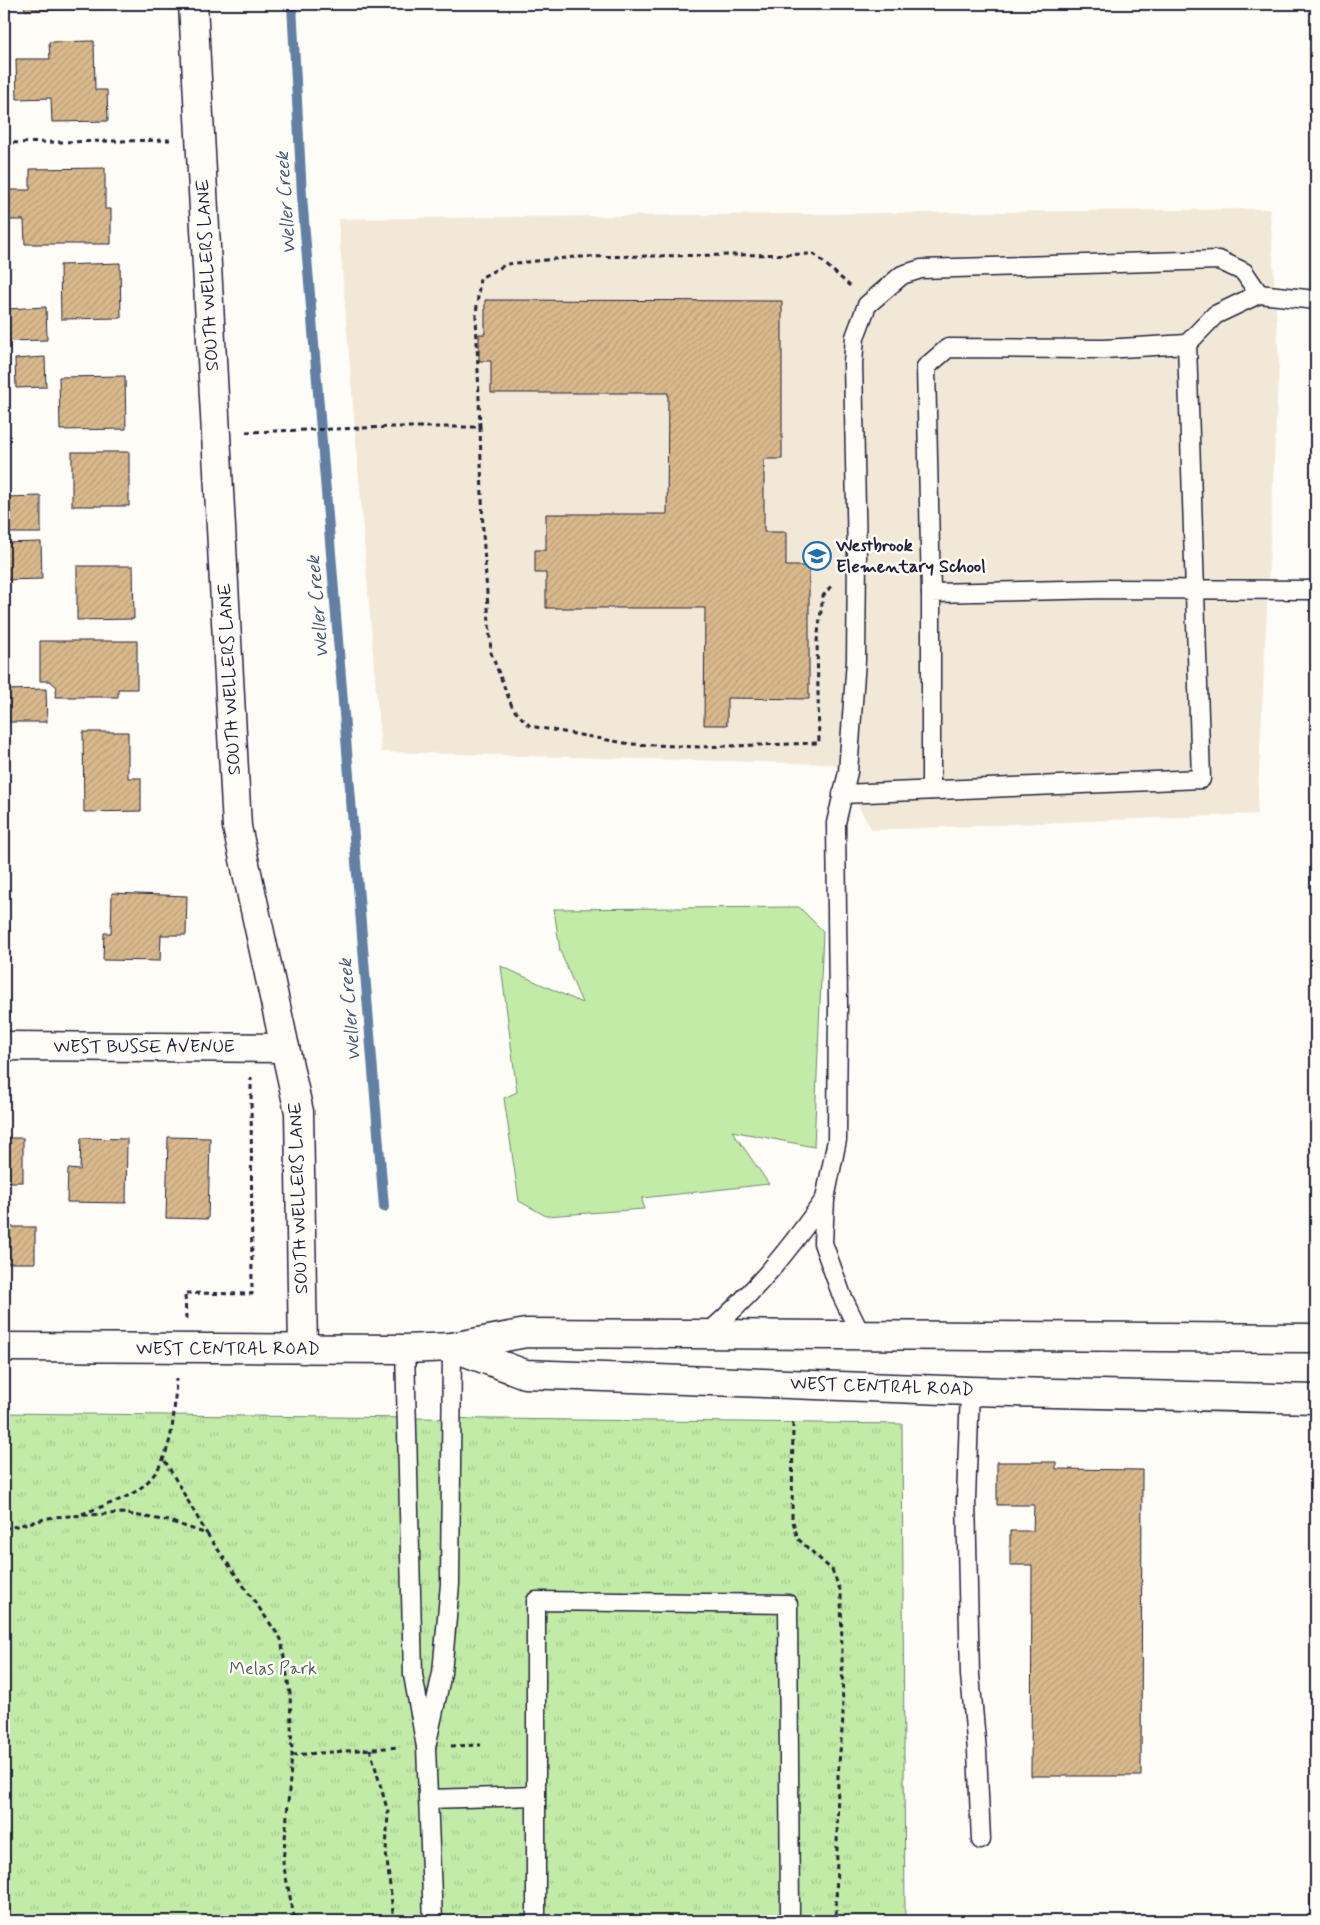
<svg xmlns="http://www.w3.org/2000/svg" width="1320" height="1925" font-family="Mynerve,sans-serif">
<defs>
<pattern id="park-tufts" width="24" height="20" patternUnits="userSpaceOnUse" patternTransform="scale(1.25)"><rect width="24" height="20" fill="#c2eba7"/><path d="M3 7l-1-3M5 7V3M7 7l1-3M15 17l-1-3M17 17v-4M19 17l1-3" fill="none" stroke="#a6c991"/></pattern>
<pattern id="building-hatch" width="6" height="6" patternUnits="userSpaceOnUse" patternTransform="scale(1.25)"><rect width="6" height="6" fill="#d9b98c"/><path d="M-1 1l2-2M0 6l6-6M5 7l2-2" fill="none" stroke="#ba9f7a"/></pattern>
</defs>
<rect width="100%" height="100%" fill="#fdfcf7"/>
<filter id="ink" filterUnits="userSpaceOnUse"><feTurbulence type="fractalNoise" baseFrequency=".02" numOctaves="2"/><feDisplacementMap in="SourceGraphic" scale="10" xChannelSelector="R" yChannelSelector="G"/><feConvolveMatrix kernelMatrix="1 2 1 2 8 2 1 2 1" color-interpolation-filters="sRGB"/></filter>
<g filter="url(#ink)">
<path fill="#f2e8d7" d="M1270 209 1279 360 1257 814 872 830 834 764 381 752 338 219Z"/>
<path fill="#c2eba7" stroke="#728671" d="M799 907 823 931 814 1147 732 1131 769 1184 642 1198 644 1209 546 1216 519 1201 504 1098 517 1092 501 966 582 1003 560 951 554 909Z"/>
<path fill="url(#park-tufts)" stroke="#728671" d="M4 1413 902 1424 905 1921H4Z"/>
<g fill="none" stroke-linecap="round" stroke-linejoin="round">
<path stroke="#6280a3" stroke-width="10" d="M292 4 302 196 384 1207"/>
</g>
<g fill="url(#building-hatch)" stroke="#22223b">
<path d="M24 4H105V9L25 10Z"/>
<path d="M94 41 95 90H107L108 121 52 122 51 98 17 99 16 59H50L49 42Z"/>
<path d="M105 168V209H111V244H25L24 220H8V190H30V169Z"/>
<path d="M120 263 121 318 61 319 60 265Z"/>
<path d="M485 300 782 301V459H764V532H786V566H809V699L727 698V725H704L705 608H546V573H535V550H546V514H667L668 393H491V361H479V334H485Z"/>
<path d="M46 307 47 340 8 341 7 309Z"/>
<path d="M45 357 46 387 16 388 15 359Z"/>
<path d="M125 376 126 429 60 430 59 377Z"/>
<rect x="72" y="452" width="57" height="54"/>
<path d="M41 496V533H6V497Z"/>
<path d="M41 542 42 579 4 580V543Z"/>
<path d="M77 566H133L134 619 77 620Z"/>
<path d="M40 641H137V689H118V697H55L57 687 50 681H40Z"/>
<path d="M46 689 47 722H4V690Z"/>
<path d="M83 732H128V778H141V811L84 812Z"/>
<path d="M112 893 187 896 186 935H161L160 961 103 960 104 933H111Z"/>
<path d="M168 1137 210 1138 208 1219 166 1218Z"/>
<rect x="4" y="1138" width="19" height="44"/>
<path d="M81 1138 127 1139 126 1203 67 1202 68 1169 80 1170Z"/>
<rect x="4" y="1227" width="31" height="36"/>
<path d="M997 1462H1056V1469L1142 1470 1141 1776H1031L1032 1565H1010V1531H1033L1034 1505H997Z"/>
<rect x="1310" y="1882" width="6" height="39"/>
</g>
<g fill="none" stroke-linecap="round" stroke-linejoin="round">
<defs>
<g id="lane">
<path d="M931 593 926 367 948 348 1104 349 1187 344 1215 315 1259 294 1316 300"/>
<path d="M931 790V593L1108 589 1316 590"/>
<path d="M842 794 1201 779 1187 344"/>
<path d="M707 1334C755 1292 788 1251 825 1199"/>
<path d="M861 1335 842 1296 823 1243 825 1199 837 1140 838 1005 836 823 848 772 856 660 857 557 853 363 855 337 867 305 902 275 921 269 1219 260 1244 272 1259 294"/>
<path d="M405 1349 413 1675 426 1747 442 1673 450 1584 452 1347"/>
<path d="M970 1391 966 1499 970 1675 977 1751 981 1840"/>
<path d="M426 1747 433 1921"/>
<path d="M428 1799 535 1796"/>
<path d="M536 1921V1601L788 1604 790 1921"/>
</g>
<g id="street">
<path d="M193 4 237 827 299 1112 303 1349"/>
<path d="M4 1046 285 1048"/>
</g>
<g id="secondary">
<path d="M4 1347 405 1349 452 1347 526 1333 1316 1338"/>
<path d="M452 1347 525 1374 970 1391 1316 1399"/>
</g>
</defs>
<use href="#lane" stroke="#22223b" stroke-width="21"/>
<use href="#street" stroke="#22223b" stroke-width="31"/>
<use href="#secondary" stroke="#22223b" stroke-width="31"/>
<g stroke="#22223b" stroke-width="3" stroke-dasharray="5 4" stroke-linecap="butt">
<path d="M4 143 170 140"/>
<path d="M480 427 483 533 491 653 513 709 530 726 630 744 699 747 819 743 817 641 823 596 831 586"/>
<path d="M246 432 393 427H480L476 315 480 278 507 264 575 257 814 254 850 286"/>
<path d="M186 1319 185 1293 252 1294 251 1077"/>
<path d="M793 1423 792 1518 798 1539 832 1570 841 1592 843 1718 838 1775 836 1921"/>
<path d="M165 1461 207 1534"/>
<path d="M82 1514C99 1507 125 1500 139 1489 174 1464 174 1417 176 1379"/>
<path d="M4 1529 53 1517 122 1513 169 1521 207 1534 281 1639 290 1694 292 1755 283 1863 295 1921"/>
<path d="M451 1746 481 1745"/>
<path d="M370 1749 388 1812 386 1852 394 1921"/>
<path d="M292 1755 400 1747"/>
</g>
<use href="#lane" stroke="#fdfcf7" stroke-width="18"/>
<use href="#street" stroke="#fdfcf7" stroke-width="28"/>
<use href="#secondary" stroke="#fdfcf7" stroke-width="28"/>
</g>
</g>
<defs>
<symbol id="school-ring" viewBox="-11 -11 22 22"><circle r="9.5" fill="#fdfcf7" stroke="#1f6fb2" stroke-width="1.5"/><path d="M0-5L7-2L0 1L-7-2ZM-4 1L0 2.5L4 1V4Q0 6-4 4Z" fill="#1f6fb2"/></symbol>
</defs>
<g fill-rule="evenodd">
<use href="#school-ring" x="801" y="540" width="32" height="32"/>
</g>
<g text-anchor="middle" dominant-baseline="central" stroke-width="5" stroke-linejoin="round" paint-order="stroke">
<g font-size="18" fill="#22223b" stroke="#fdfcf7">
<text transform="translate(208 275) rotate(-93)">SOUTH WELLERS LANE</text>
<text transform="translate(230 679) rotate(-93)">SOUTH WELLERS LANE</text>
<text x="144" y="1047">WEST BUSSE AVENUE</text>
<text transform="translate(299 1198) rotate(-92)">SOUTH WELLERS LANE</text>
<text x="228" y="1349">WEST CENTRAL ROAD</text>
<text transform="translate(882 1387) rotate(2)">WEST CENTRAL ROAD</text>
</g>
<g font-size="18" font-weight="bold" fill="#22223b" stroke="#fdfcf7" text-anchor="start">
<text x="836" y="546">Westbrook<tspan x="836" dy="21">Elementary School</tspan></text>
</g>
<g font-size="18" fill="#525e5b" stroke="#fdfcf7">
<text x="273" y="1669">Melas Park</text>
</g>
<g font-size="19" font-style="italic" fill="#475978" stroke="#fdfcf7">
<text transform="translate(286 203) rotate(-94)">Weller Creek</text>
<text transform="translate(318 607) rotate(-95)">Weller Creek</text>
<text transform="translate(350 1010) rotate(-95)">Weller Creek</text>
</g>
</g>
<rect width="1320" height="1925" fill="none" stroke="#fdfcf7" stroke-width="20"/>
<rect x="10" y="10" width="1300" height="1905" fill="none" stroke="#22223b" stroke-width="2" filter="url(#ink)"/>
</svg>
